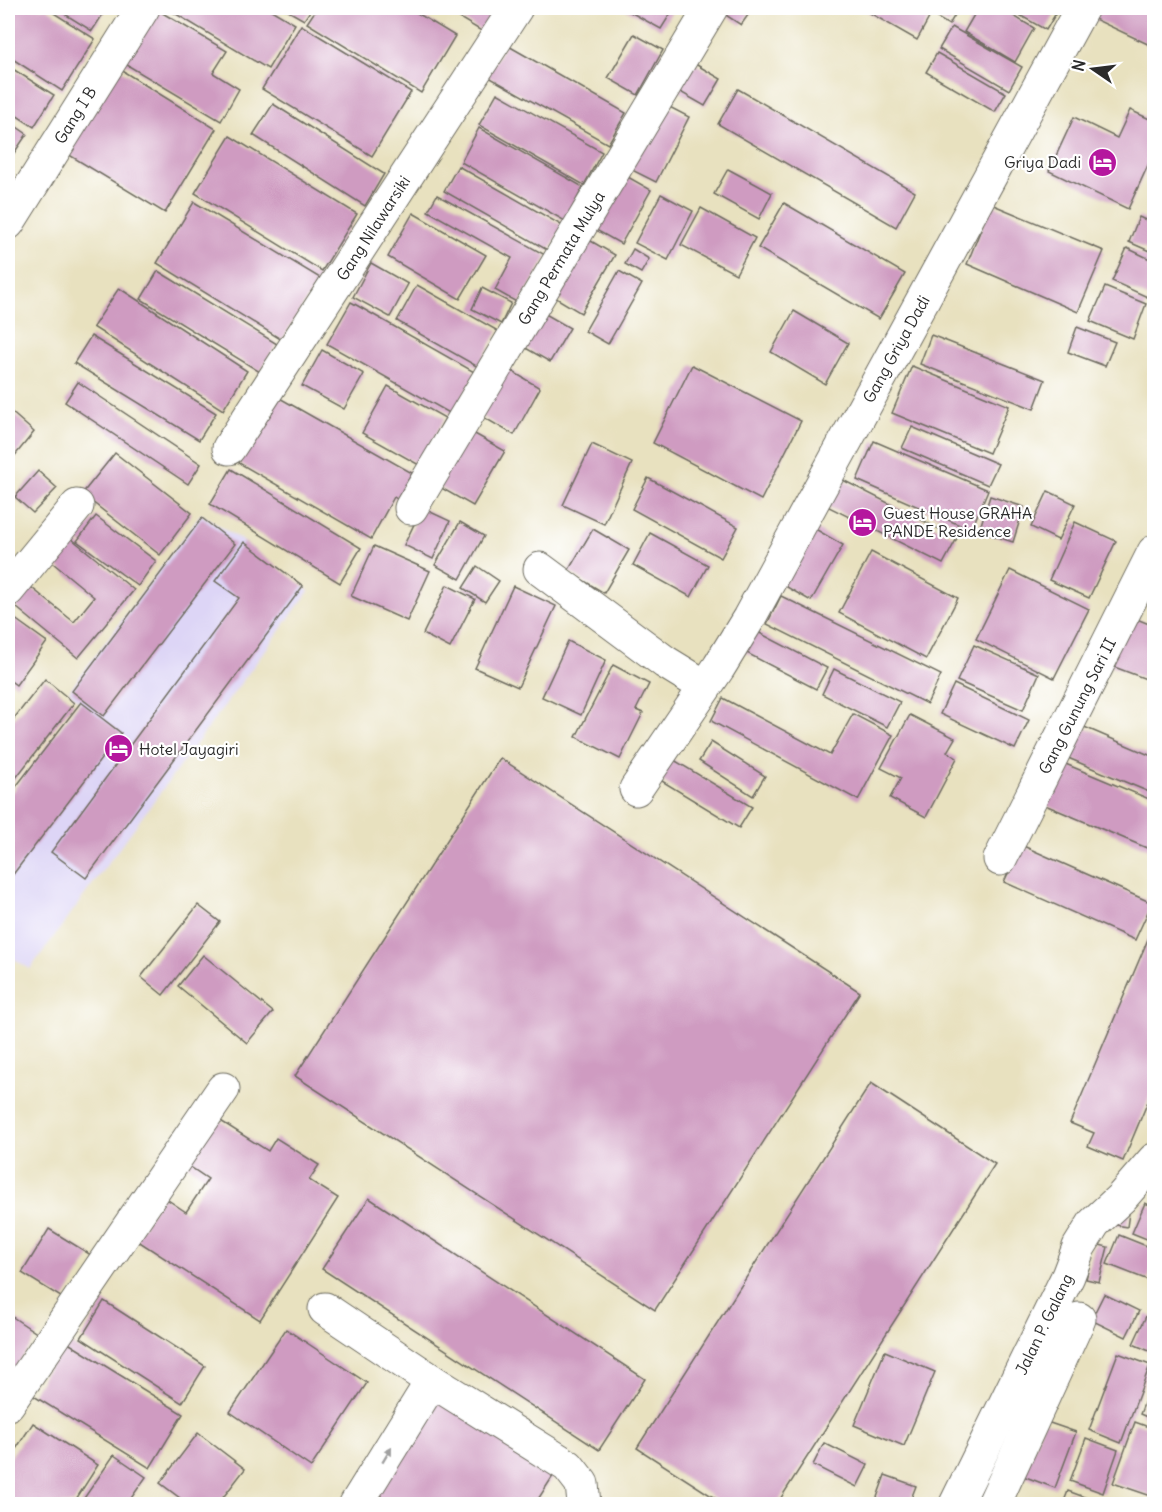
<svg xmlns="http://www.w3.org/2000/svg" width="1162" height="1512" font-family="Delius,sans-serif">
<rect width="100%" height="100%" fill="#fff"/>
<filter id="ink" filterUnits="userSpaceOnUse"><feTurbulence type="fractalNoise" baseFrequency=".0167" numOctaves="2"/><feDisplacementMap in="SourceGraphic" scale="12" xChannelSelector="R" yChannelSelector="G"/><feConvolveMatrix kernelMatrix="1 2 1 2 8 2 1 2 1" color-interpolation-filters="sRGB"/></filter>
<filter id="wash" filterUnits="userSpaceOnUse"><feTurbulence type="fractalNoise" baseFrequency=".008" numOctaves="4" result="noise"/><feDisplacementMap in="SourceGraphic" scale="24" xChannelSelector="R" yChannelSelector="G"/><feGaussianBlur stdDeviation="1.35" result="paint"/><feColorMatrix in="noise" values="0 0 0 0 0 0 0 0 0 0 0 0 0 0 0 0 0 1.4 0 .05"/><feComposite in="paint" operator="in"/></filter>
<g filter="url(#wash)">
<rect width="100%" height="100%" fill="#e8e1bf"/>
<path fill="#ddd5f6" d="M201 514 244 542 309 591 30 969 8 955V797L80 702 69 691Z"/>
<g id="blocks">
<g fill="#cf9bc1">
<path d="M8 8H46L95 39 62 91 8 56Z"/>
<path d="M55 8H107L92 31Z"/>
<path d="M154 8 227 51 213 73 239 89 221 121 117 59Z"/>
<path d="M166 8H268L295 24 268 69Z"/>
<path d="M283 8H312L304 20Z"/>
<path d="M317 8H409L455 36 421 93 307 23Z"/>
<path d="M443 8H497L483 32Z"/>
<path d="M623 8H674L661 29Z"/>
<path d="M715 8H753L741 25Z"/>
<path d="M861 8H912L929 18 917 40Z"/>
<path d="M920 8H959L949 25Z"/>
<path d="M978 8H1000L1034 28 1015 62 964 32Z"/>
<path d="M1007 8H1059L1046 30Z"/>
<path d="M1090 8H1154V47L1086 15Z"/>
<path d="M301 25 411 92 372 156 262 89Z"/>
<path d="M952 27 1022 67 1009 90 939 49Z"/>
<path d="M634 34 663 50 638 95 608 78Z"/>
<path d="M505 44 626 113 608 144 487 76Z"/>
<path d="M937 53 1006 93 995 112 926 72Z"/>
<path d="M690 61 721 79 705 106 675 89Z"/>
<path d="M113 65 216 129 165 213 61 150Z"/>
<path d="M8 66 54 95 34 127 8 110Z"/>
<path d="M738 89 915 192 896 227 718 124Z"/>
<path d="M497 93 602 152 584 185 479 125Z"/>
<path d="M658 101 689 117 656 182 624 166Z"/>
<path d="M273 104 384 174 365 206 253 135Z"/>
<path d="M1130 110 1154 121V152L1128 209 1049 171 1074 117 1117 138Z"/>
<path d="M8 121 27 134 8 162Z"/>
<path d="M479 128 583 187 565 221 461 162Z"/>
<path d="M230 136 357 214 322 271 195 193Z"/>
<path d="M458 166 563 226 549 251 444 191Z"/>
<path d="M728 169 772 193 759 219 714 194Z"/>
<path d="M619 172 651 190 621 244 589 226Z"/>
<path d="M661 194 693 211 668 260 635 243Z"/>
<path d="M437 195 547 256 520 304 495 290 512 258 428 211Z"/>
<path d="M194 202 320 278 282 340 157 263Z"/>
<path d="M784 203 905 274 879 319 758 248Z"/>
<path d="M991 204 1104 251 1078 312 967 264Z"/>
<path d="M701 208 755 238 736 274 681 245Z"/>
<path d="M413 213 486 255 460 299 388 257Z"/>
<path d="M1139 217 1154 224V253L1129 242Z"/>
<path d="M584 237 615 255 581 313 551 295Z"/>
<path d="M1127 248 1154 261V300L1112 281Z"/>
<path d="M633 249 649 259 641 273 625 264Z"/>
<path d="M371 263 408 284 390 317 353 297Z"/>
<path d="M158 271 277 344 260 372 141 299Z"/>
<path d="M619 271 642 284 608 344 585 331Z"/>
<path d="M417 285 498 331 478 367 397 321Z"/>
<path d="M1105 287 1146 304 1133 339 1090 321Z"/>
<path d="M119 288 247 371 223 410 93 327Z"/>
<path d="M482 288 511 303 501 324 472 309Z"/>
<path d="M351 302 476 373 453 415 327 344Z"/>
<path d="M535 308 570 328 550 362 515 342Z"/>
<path d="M794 311 848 343 825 384 771 352Z"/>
<path d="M1077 327 1115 342 1105 366 1068 352Z"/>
<path d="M931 335 1045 380 1034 409 920 364Z"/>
<path d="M91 336 216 413 199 440 74 363Z"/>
<path d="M322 350 364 374 344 409 302 386Z"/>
<path d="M692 365 801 421 761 500 653 443Z"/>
<path d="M912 366 1009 406 989 453 892 413Z"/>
<path d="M505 367 540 388 514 435 478 414Z"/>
<path d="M78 382 201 464 188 484 65 402Z"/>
<path d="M388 386 445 418 419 465 362 433Z"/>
<path d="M276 396 412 473 397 499 394 497 371 539 239 463Z"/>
<path d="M8 409 34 432 8 464Z"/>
<path d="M912 427 998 464 988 485 902 448Z"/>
<path d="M466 429 505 451 473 506 436 485Z"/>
<path d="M874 441 988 490 971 530 857 480Z"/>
<path d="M592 444 632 463 604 524 563 505Z"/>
<path d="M115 453 192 513 160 555 82 494Z"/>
<path d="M231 469 361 548 340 583 210 504Z"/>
<path d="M38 471 57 488 33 513 15 497Z"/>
<path d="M831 474 957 538 943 564 817 501Z"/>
<path d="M648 478 738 527 721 558 632 509Z"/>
<path d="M1048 491 1075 504 1058 540 1031 527Z"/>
<path d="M990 496 1024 507 1013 542 979 531Z"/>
<path d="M422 508 450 521 433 559 404 545Z"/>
<path d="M96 516 156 561 138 586 77 541Z"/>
<path d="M202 518 235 544 104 716 72 691Z"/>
<path d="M460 522 484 536 460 579 435 565Z"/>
<path d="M1075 522 1116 541 1089 598 1049 580Z"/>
<path d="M805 523 843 545 811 601 773 579Z"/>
<path d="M593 529 629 550 604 593 568 571Z"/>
<path d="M650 533 708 565 691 597 633 565Z"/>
<path d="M67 535 134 590 78 658 11 603 27 584 74 622 94 597 48 559Z"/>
<path d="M244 542 303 586 86 878 51 852 239 598 215 581Z"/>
<path d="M374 546 430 571 407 621 351 596Z"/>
<path d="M871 552 958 598 926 659 839 613Z"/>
<path d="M477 566 499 581 485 602 463 588Z"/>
<path d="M1010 570 1089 609 1054 678 976 639Z"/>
<path d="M447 585 475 599 450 648 423 634Z"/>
<path d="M513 586 556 606 518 687 475 668Z"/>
<path d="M781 596 941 675 927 704 767 624Z"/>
<path d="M1127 615 1154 626V682L1109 665Z"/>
<path d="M11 616 47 642 16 685 8 679V620Z"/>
<path d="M750 628 827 668 816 689 739 649Z"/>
<path d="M568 641 606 660 581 715 542 697Z"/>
<path d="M974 645 1039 674 1023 710 957 681Z"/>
<path d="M613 665 649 684 636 710 643 713 620 759 576 737Z"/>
<path d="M834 669 900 702 887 727 822 694Z"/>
<path d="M45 679 74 703 8 788V726Z"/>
<path d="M954 684 1029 720 1015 749 940 714Z"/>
<path d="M723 698 830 755 853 714 893 735 858 800 711 721Z"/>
<path d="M81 702 121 733 8 881V797Z"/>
<path d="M910 715 955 738 947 752 957 758 926 817 890 798 901 778 881 768Z"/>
<path d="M1075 723 1154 757V794L1061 755Z"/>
<path d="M711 742 765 776 753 796 699 761Z"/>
<path d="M664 754 752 807 739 828 652 775Z"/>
<path d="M500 758 860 992 655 1310 295 1076Z"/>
<path d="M1056 760 1154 801V851L1038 802Z"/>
<path d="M1021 845 1152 903 1135 940 1004 882Z"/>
<path d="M198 905 220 922 163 995 141 977Z"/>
<path d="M1154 925V1087L1123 1161 1088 1146 1094 1133 1070 1123Z"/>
<path d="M203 955 273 1012 247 1043 178 986Z"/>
<path d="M871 1083 995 1164 777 1504H724L637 1448Z"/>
<path d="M216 1118 268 1151 276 1138 319 1165 309 1180 338 1198 260 1320 135 1239 162 1196 186 1212 208 1179 186 1164Z"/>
<path d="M369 1198 645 1379 599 1450 322 1269Z"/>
<path d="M1145 1203 1154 1207V1242L1132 1233Z"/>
<path d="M1118 1210 1129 1213 1127 1227 1115 1225Z"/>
<path d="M49 1229 91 1255 64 1299 22 1273Z"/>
<path d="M1119 1235 1154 1249V1262L1148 1280 1107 1264Z"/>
<path d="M1095 1244 1108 1247 1099 1282 1086 1279Z"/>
<path d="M1104 1294 1139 1311 1126 1337 1091 1320Z"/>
<path d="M104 1301 205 1366 182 1403 81 1338Z"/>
<path d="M8 1314 38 1334 8 1379Z"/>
<path d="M1147 1314 1154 1318V1353L1133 1344Z"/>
<path d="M286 1329 367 1383 311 1467 230 1412Z"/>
<path d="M65 1341 183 1414 150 1468 32 1395Z"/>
<path d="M885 1351 935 1372 904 1446 854 1425Z"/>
<path d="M1118 1353 1150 1365 1121 1443 1089 1430Z"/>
<path d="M1154 1378V1420L1140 1414Z"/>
<path d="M437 1397 555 1473 535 1504H368Z"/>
<path d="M1044 1421 1076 1432 1055 1488 1023 1476Z"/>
<path d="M1135 1422 1154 1429V1497L1113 1483Z"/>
<path d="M33 1423 98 1465 73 1504H8V1461Z"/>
<path d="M198 1433 245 1469 218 1504H188L160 1483Z"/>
<path d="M1086 1438 1118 1450 1103 1493 1070 1481Z"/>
<path d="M824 1443 868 1465 857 1487 813 1465Z"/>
<path d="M114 1455 146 1477 127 1504H80Z"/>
<path d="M885 1475 916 1486 909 1504 875 1503Z"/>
<path d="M1068 1491 1103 1504H1063Z"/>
</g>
</g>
</g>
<g filter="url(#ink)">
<use href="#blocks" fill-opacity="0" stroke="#6d6b5f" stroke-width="1.5"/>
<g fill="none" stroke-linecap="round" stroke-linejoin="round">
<defs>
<g id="minor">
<path d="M8 223 143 8"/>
<path d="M229 448 516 8"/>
<path d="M411 508 711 8"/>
<path d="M540 569 665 662 704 686"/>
<path d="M8 590 77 506"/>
<path d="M636 789 719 667 749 618 1082 8"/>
<path d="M1000 859 1154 552"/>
<path d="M325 1309 432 1381 568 1466 582 1484 584 1504"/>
<path d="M8 1404 223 1089"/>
<path d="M356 1504 432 1381"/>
<path d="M956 1504 1068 1276 1079 1247 1094 1223 1121 1198 1154 1160"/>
<path d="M994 1504 1079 1319"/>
</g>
</defs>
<use href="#minor" stroke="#6d6b5f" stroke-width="35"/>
<use href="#minor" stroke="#fff" stroke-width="33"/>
</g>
<defs><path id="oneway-solid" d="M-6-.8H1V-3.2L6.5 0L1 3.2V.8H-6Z" transform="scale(1.5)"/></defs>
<use fill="#a0a0a0" href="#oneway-solid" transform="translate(387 1455) rotate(-59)"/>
</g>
<defs>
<symbol id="hotel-disc" viewBox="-11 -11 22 22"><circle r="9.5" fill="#b5179e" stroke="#fff"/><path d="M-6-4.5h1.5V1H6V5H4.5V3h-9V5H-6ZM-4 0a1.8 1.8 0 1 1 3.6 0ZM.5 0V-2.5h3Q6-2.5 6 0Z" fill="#fff"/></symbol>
</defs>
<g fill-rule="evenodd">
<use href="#hotel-disc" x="1086" y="146" width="33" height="33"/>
<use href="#hotel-disc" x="846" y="506" width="33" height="33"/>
<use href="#hotel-disc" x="102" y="732" width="33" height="33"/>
</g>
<g text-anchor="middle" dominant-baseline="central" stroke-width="4.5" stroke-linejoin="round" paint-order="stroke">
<g font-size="16" fill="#2b2b2b" stroke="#fff">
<text transform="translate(75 115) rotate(-58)">Gang I B</text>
<text transform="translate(373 228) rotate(-57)">Gang Nilawarsiki</text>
<text transform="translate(561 258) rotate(-59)">Gang Permata Mulya</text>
<text transform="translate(896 349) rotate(-61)">Gang Griya Dadi</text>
<text transform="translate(1077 706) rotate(-63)">Gang Gunung Sari II</text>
<text transform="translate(1044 1324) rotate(-64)">Jalan P. Galang</text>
</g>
<g font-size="16" fill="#2b2b2b" stroke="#fff" text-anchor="start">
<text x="1081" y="162" text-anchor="end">Griya Dadi</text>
<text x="883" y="513">Guest House GRAHA<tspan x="883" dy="18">PANDE Residence</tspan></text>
<text x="139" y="749">Hotel Jayagiri</text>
</g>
</g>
<rect width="1162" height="1512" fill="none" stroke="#fff" stroke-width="30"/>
<g transform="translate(1093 69) rotate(284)" stroke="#ffffff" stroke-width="4.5" paint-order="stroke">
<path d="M0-4.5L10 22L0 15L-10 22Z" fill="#2b2b2b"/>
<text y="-9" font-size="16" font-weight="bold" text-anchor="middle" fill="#2b2b2b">N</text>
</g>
</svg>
